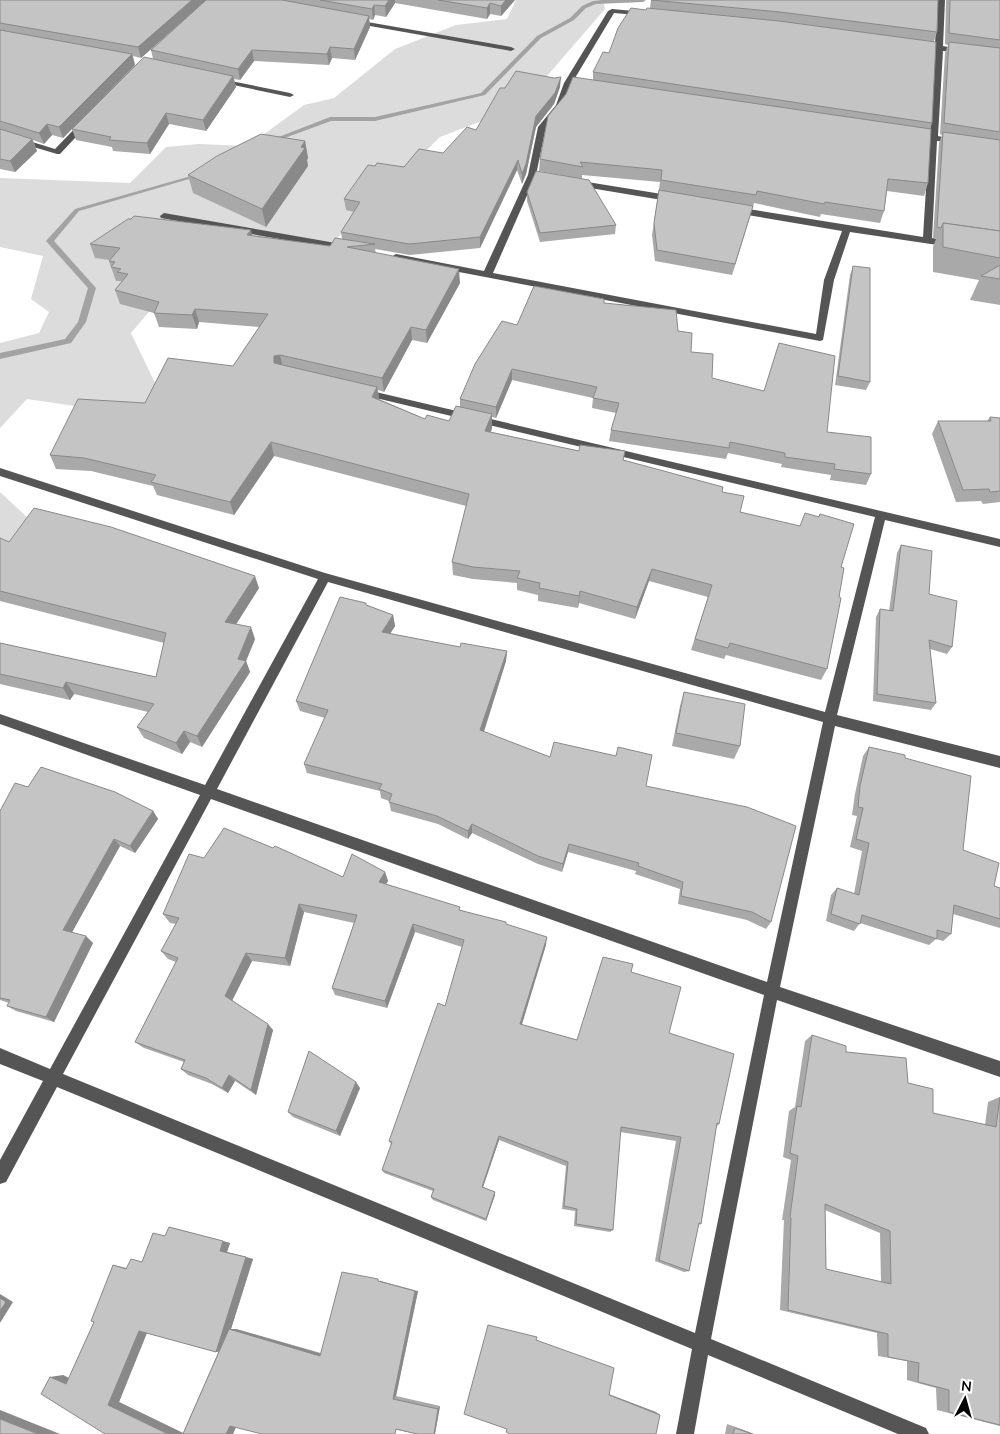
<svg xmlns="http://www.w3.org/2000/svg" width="1000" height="1434" font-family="'Nunito Sans',sans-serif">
<rect width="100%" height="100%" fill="#fff"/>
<g fill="#dcdcdc">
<path d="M516 0H603L605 9 521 106 440 137 317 258 198 254 131 333 156 385 142 416 27 399 0 428V343L39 333 49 312 31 299 43 256 0 247V178L130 183 166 147 199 144 248 146 304 105 334 98 395 49 456 25 507 19Z"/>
<path d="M0 492 29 519 0 564Z"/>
</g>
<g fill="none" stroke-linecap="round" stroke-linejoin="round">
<g fill="#a3a3a3" fill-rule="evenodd">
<path d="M602 0H646L643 2 596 4 586 8 574 20 541 38 485 95 375 121H331L271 143 266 142 330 117H375L481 93 537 36 570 18 582 6 593 1Z"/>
<path d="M198 174 203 175 79 211 54 241 96 288 86 322 71 343 0 359V353L65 339 78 322 88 288 46 241 75 209Z"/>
</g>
<g fill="#555" fill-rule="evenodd">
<path d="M937 0H945L943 46 967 51 963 53 943 51 938 136 960 141 956 143 937 141 932 238 951 241 955 244 951 247 850 232 834 280 823 340 820 341 396 260 391 257 396 254 484 271 528 175 538 127 556 105 564 83 608 11 612 9 645 12 649 14 648 16 614 13 572 83 564 105 546 127 536 175 493 273 816 334 824 280 842 231 736 213 732 210 736 207 923 237 929 140 910 135 914 133 930 135 935 50 917 46 921 44 935 45Z"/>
<path d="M350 19 511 47 515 49 511 51 353 23H350Z"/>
<path d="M216 78 290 93 294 95 290 97 219 82 215 80Z"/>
<path d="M82 121 89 123 60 154H57L0 137V132L55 149Z"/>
<path d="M575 180 674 196 678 199 674 202 572 185 571 183Z"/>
<path d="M164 213 347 245 351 248 347 251 161 218 160 216Z"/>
<path d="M363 389 1000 539V547L885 520 837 715 1000 756V768L835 726 780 987 1000 1061V1077L777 1000 711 1339 926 1428 929 1434H898L708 1355 694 1434H676L692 1349 57 1087 6 1182 0 1184V1160L43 1081 0 1064V1048L50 1069 200 795 0 724V714L205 785 318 579 0 476V468L325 573 825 712 875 517 359 394 358 392ZM328 582 823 722 767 982 217 789ZM211 799 764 995 695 1333 63 1074Z"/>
</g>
</g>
<g fill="#a9a9a9" fill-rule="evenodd">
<path d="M0 0H515L501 16 490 14 487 19 395 3 386 17 375 15 373 20 369 19 370 27 355 60 332 58 329 65 254 61 240 80 234 79 236 87 206 131 169 124 150 154 113 151 112 147 76 140 72 129 153 59 151 50 182 21 141 58 133 56 135 65 63 138 52 135 44 144 33 140 37 151 15 172 0 169Z"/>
<path d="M651 0H938L937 32 934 41 932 123 930 129 928 183 924 196 887 191 884 211 880 223 821 214 820 217 754 203 753 207H752L732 275 655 261 652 235 660 182 582 175V179L539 171 540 159 593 80V72L646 10 650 8Z"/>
<path d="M946 0H1000V305L970 300 979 280 933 272V247L936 239 933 238 939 143 942 135 940 134 945 53 948 45 945 44Z"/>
<path d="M560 87 554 104 536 127 526 174 522 184 517 170 480 248 410 255 375 249 376 253 460 283 427 343 412 340 384 392 378 390 379 399 425 419 449 421 460 407V399L517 325 604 303 678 331 691 352 712 378 827 432 871 474 866 485 830 480 831 475 781 467 782 464 728 453 726 459 609 441 611 430 616 413 592 408 593 398 512 380 496 418 492 417V428L491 432 579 451 624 460 722 492 740 512 841 567 839 597 827 669 821 680 726 655 724 659 691 650 708 597 649 581 635 619 579 603 578 608 538 601V595L517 590V583L473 579 453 575 452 562 466 506 274 456 234 515 157 495 153 486 91 471 56 469 50 455 145 403 233 366 259 327 199 322 197 329 159 327 154 313 120 304 115 290 121 283V281H116L109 261 110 260 95 258 90 244 252 236 330 246 342 239 341 232 354 212 346 210 344 199 375 166 404 167 443 153 476 130 505 88Z"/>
<path d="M305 141 308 158 307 160 308 166 266 227 193 193 188 175Z"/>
<path d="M527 192 616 225 615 234 540 242 527 201Z"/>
<path d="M853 266 870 382 866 390 835 385 850 275Z"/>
<path d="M990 417 1000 418V502L983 504 981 501 956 502 932 434 938 421H987Z"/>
<path d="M0 538 9 542 259 588 236 624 255 639 246 661 250 672 202 747 190 742 182 754 144 738 137 727 148 712 74 694 70 700 0 684V643L156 677 164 643 0 601Z"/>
<path d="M901 545 929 594 952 647 947 654 930 649 936 703 931 710 873 701 876 617 880 609 889 611 897 553Z"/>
<path d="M367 605 393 615 395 626 390 634 460 647 507 651 506 661 484 732 550 757 646 786 771 922 766 929 747 920 678 904 680 889 635 874 636 871 568 852 562 872 538 864 472 833 468 839 438 824 391 811 389 801 381 798 380 791 307 773 304 764 325 718 300 711 296 701Z"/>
<path d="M684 692 740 746 734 759 672 746 680 706Z"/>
<path d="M869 747 905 758 963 850 994 886 1000 888V931V928L953 914 951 934 943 941 936 939 929 945 860 923 854 931 826 921 831 895 837 888 854 894 862 851 850 847 857 816 852 815 855 794 863 756Z"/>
<path d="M28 787 153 811 158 819 135 853 120 846 72 932 93 943 54 1022 16 1011 7 1006 9 1003 0 1000V811Z"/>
<path d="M204 858 343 877 385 872 388 881 386 884 460 910 506 924 546 945 521 1025 577 1040 631 972 669 1033 719 1124 716 1127 701 1224 698 1225 689 1271 684 1272 655 1261 676 1141 620 1132 613 1230 610 1232 574 1226 575 1211 562 1209 566 1166 499 1140 483 1187 495 1192V1195L486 1221 433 1200 431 1197 433 1191 384 1173 382 1170 391 1144 389 1141 445 1006 462 947 415 932 387 1008 335 995 332 988 354 923 304 912 290 966 252 961 232 1000 273 1030 256 1095 235 1081 228 1093 212 1084 188 1075 181 1069 184 1062 144 1048 135 1042 176 962 168 959 161 951 176 924 170 923 163 914Z"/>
<path d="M812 1035 908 1083 933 1113 985 1125 988 1102 1000 1097V1426L937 1410 936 1388 907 1380V1361L878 1356 877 1333 780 1310 784 1220H782L791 1160 783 1157 789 1111 795 1107 805 1041ZM825 1210 880 1233 881 1282 826 1269Z"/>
<path d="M360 1088 340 1136 293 1117 288 1112Z"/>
<path d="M169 1227 230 1243 227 1252 253 1259 231 1329H236L321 1353 381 1280V1281L418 1291 396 1396 440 1406 435 1434H417L398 1430 236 1427 233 1434H105L63 1375 69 1378 94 1322 113 1265 127 1268 143 1261 165 1236ZM147 1333 216 1352 219 1351 183 1433 119 1402Z"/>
<path d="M727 1424 754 1434H725Z"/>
</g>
<g fill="#898989">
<path d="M192 0H206L141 58 138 47Z"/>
<path d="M389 0H395V3L386 17 385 6Z"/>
<path d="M506 0H515L501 16V6Z"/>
<path d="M490 3V14L487 19V8Z"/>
<path d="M374 5 375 15 373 20 372 9Z"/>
<path d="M369 16 370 27 355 60 354 49Z"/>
<path d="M330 47 332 58 329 65 327 54Z"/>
<path d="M252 50 254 61 240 80 238 69Z"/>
<path d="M132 54 135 65 63 138 59 127Z"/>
<path d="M233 76 236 87 206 131 203 120Z"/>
<path d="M561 77 560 87 554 104 536 127 526 174 522 184V174L536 116Z"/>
<path d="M166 113 169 124 150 154 147 143Z"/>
<path d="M47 124 52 135 44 144 39 133Z"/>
<path d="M32 139 37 151 15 172 10 161Z"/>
<path d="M305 141 308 158 307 160 308 166 266 227 262 209Z"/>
<path d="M518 160 517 170 480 248V237Z"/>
<path d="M753 206 750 217 732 275 735 264Z"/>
<path d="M251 230 254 244 247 235Z"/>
<path d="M459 269 460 283 427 343 426 330Z"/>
<path d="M195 309 199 322 197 329 192 315Z"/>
<path d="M411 327 412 340 384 392 382 378Z"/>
<path d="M280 355 283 368 274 363V356Z"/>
<path d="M512 369V380L496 418V407Z"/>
<path d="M377 387 379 401 372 397Z"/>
<path d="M492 414V428L486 444 485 431Z"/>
<path d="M271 442 274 456 234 515 230 502Z"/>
<path d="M652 569 649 581 635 619 637 607Z"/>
<path d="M255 576 259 588 230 634 225 622Z"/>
<path d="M580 591 579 603 578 608 579 596Z"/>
<path d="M393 615 395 626 384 643 382 632Z"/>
<path d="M251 627 255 639 246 661 250 672 202 747 197 736 238 659Z"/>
<path d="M507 651 506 661 481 740 480 730Z"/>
<path d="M66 682 74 694 70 700 63 688Z"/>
<path d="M184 731 190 742 182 754 176 743Z"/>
<path d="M153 811 158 819 135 853 130 846Z"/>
<path d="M472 824V833L468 839V831Z"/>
<path d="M114 839 120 846 70 936 63 930Z"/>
<path d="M569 844 568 852 562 872 563 864Z"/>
<path d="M385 872 388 881 382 891 379 882Z"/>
<path d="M299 904 304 912 290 966 285 958Z"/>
<path d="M413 924 415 932 387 1008 385 1001Z"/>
<path d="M86 936 93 943 54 1022 46 1017Z"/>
<path d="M547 937 546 945 520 1031V1024Z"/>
<path d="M246 953 252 961 231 1003 225 996Z"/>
<path d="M268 1024 273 1030 256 1095 251 1090Z"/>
<path d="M229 1075 235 1081 228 1093 222 1088Z"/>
<path d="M356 1082 360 1088 340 1136 336 1131Z"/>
<path d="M499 1136V1140L482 1190V1187Z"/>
<path d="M495 1192V1195L486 1221V1219Z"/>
<path d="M223 1241 230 1243 227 1252 253 1259 231 1329H236L325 1355 320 1356 224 1351 216 1352 220 1251Z"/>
<path d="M415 1291H418L396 1396 393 1399Z"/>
<path d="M0 1294 13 1302 0 1323Z"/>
<path d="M148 1330 119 1402 185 1434H168L108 1405 139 1331Z"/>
<path d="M63 1375 78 1383 66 1384 50 1377Z"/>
<path d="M606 1393 656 1412 660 1415 609 1395Z"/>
<path d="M440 1406 435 1434H434L438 1409Z"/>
<path d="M0 1410 60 1434H38L0 1419Z"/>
<path d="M238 1422 233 1434H226L230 1426Z"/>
<path d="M727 1424 754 1434H752Z"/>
</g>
<g fill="#c4c4c4" stroke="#898989" fill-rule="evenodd">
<path d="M0 0H192L138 47 0 23Z"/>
<path d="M206 0H282L369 16 354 49 330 47 327 54 252 50 238 69 151 50Z"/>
<path d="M320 0H389L385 6 374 5 372 9Z"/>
<path d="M438 0H506L501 6 490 3 487 8Z"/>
<path d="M651 0H938L937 32 780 12Z"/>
<path d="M950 0H1000V40L949 33Z"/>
<path d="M631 8 646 10 647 8 779 21 936 42 932 123 593 72 603 52 609 53 618 28Z"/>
<path d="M0 30 132 54 59 127 47 124 39 133 0 121Z"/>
<path d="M949 42 1000 48V132L944 123Z"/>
<path d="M144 57 233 76 203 120 166 113 147 143 109 140 111 137 72 129Z"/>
<path d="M516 71 554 78 561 77 555 93 536 116 526 164 522 174 518 160 480 237 409 244 341 232 360 202 344 199 368 165 375 166 377 163 404 167 419 149 443 153 467 127 476 130 500 88H505Z"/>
<path d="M573 77 931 129 928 183 888 179 884 211 825 202 824 204 757 191 756 195 661 180 662 170 580 162 583 167 540 159 548 116 566 94Z"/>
<path d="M0 129 32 139 10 161 0 159Z"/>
<path d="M943 132 1000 140V231L943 223 941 228 937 227Z"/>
<path d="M261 134 305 141 301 147 305 148 262 209 188 175 217 156Z"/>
<path d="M536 171 589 180 616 225 540 233 527 192Z"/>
<path d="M659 190 753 206 735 264 657 250 654 223Z"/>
<path d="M134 216 251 230 247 235 330 246 335 238 375 244 347 247 459 269 426 330 411 327 382 378 280 355 274 356V363L377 387 372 397 425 419 427 415 449 421 456 406 492 414 485 431 579 451 580 445 625 451 623 460 723 487 722 492 744 496 740 512 800 526 805 513 819 517 820 514 854 524 841 567 844 568 839 597 841 598 827 669 730 643 728 648 695 639 712 585 652 569 637 607 580 591 579 596 539 588 540 583 517 578 520 571 473 567 452 562 469 494 271 442 230 502 151 482 156 475 84 458 50 455 78 399 145 403 168 358 233 366 268 314 195 309 192 315 154 313 159 302 115 290 128 274 117 272 121 269 111 267 115 262 109 261 120 248 90 244 128 219H131Z"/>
<path d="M943 223 1000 231V258L943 247Z"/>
<path d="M1000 265V279L981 276Z"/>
<path d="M853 266 870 268V382L838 376Z"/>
<path d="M534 286 604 299V303L676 310 678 331 692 333 691 352 713 354 712 378 764 391 779 343 835 356 827 432 871 437V474L834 469 835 464 785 457V453L730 442 729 448 611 430 619 403 593 398 597 387 512 369 496 407 460 399 475 364 502 321 517 325Z"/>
<path d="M990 417 1000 418V491L990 492 989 489 963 490 938 421H991Z"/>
<path d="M34 508 111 527 255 576 225 622 251 627 238 659 246 661 197 736 184 731 176 743 137 727 154 704 66 682 63 688 0 674V643L156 677 166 633 0 591V538L9 542Z"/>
<path d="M901 545 932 551 929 594 957 601 952 647 929 640 936 703 877 694 880 609 893 611Z"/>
<path d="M340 597 366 603V605L393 615 382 632 460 647 461 643 507 651 480 730 550 757 554 742 616 756 618 747 652 755 646 786 747 807 796 826 771 922 752 912 681 896 683 882 638 866 639 863 569 844 563 864 538 856 472 824 468 831 437 816 389 802 392 794 379 789 382 784 304 764 328 710 296 701Z"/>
<path d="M684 692 745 704 740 746 676 733Z"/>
<path d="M869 747 905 755V758L971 776 963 850 999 863 994 886 1000 888V919L954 905 951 934 937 930V939L862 915 860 924 831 914 837 888 859 895 869 843 856 839 863 808 858 807 860 786Z"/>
<path d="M41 767 115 792 153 811 130 846 114 839 63 930 86 936 46 1017 7 1006 10 1000 0 998V811L15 783 28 787Z"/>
<path d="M224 828 273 848 275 846 343 877 352 854 385 872 379 882 460 907 459 910 506 922V924L547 937 520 1024 577 1040 603 957 633 964 631 972 681 987 669 1033 734 1054 719 1124 717 1123 701 1224 699 1223 689 1271 659 1260 681 1137 621 1127 613 1230 576 1224 577 1209 564 1206 568 1162 499 1136 482 1187 495 1192 486 1219 431 1197 434 1189 382 1170 392 1142 389 1141 438 1003 445 1006 464 940 413 924 385 1001 332 988 357 915 299 904 285 958 246 953 225 996 268 1024 251 1090 229 1075 222 1088 206 1078 181 1069 185 1060 135 1042 178 958 161 951 179 918 163 914 189 854 204 858Z"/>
<path d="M812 1035 846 1046V1052L906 1058 908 1083 933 1089V1113L996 1127 1000 1097V1425L949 1412V1390L918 1382 919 1363 888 1357V1334L788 1310 791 1218 790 1217 798 1156 790 1153 797 1106 801 1107ZM825 1204 890 1231 891 1284 826 1269Z"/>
<path d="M309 1051 356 1082 336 1131 288 1112Z"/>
<path d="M169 1227 223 1241 220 1251 246 1257 216 1352 139 1331 108 1405 168 1434H105L41 1394 50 1377 66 1384 94 1322 91 1321 113 1265 126 1269 131 1259 142 1262 153 1233 165 1236Z"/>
<path d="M342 1272 378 1279V1281L415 1291 393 1399 438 1409 434 1434H417L396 1429 395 1434H262L230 1426 226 1434H183L229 1329 320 1356Z"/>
<path d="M0 1298 6 1302 0 1311Z"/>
<path d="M488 1325 537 1337 536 1340 614 1368 609 1395 660 1415 656 1434H510L506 1432 507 1429 464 1414Z"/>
<path d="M0 1419 38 1434H0Z"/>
<path d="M735 1428 752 1434H733Z"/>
</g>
<g transform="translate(965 1399) rotate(6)" stroke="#ffffff" stroke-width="4" paint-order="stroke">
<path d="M0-4L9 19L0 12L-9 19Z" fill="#000000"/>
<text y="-8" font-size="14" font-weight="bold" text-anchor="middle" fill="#000000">N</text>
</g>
</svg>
